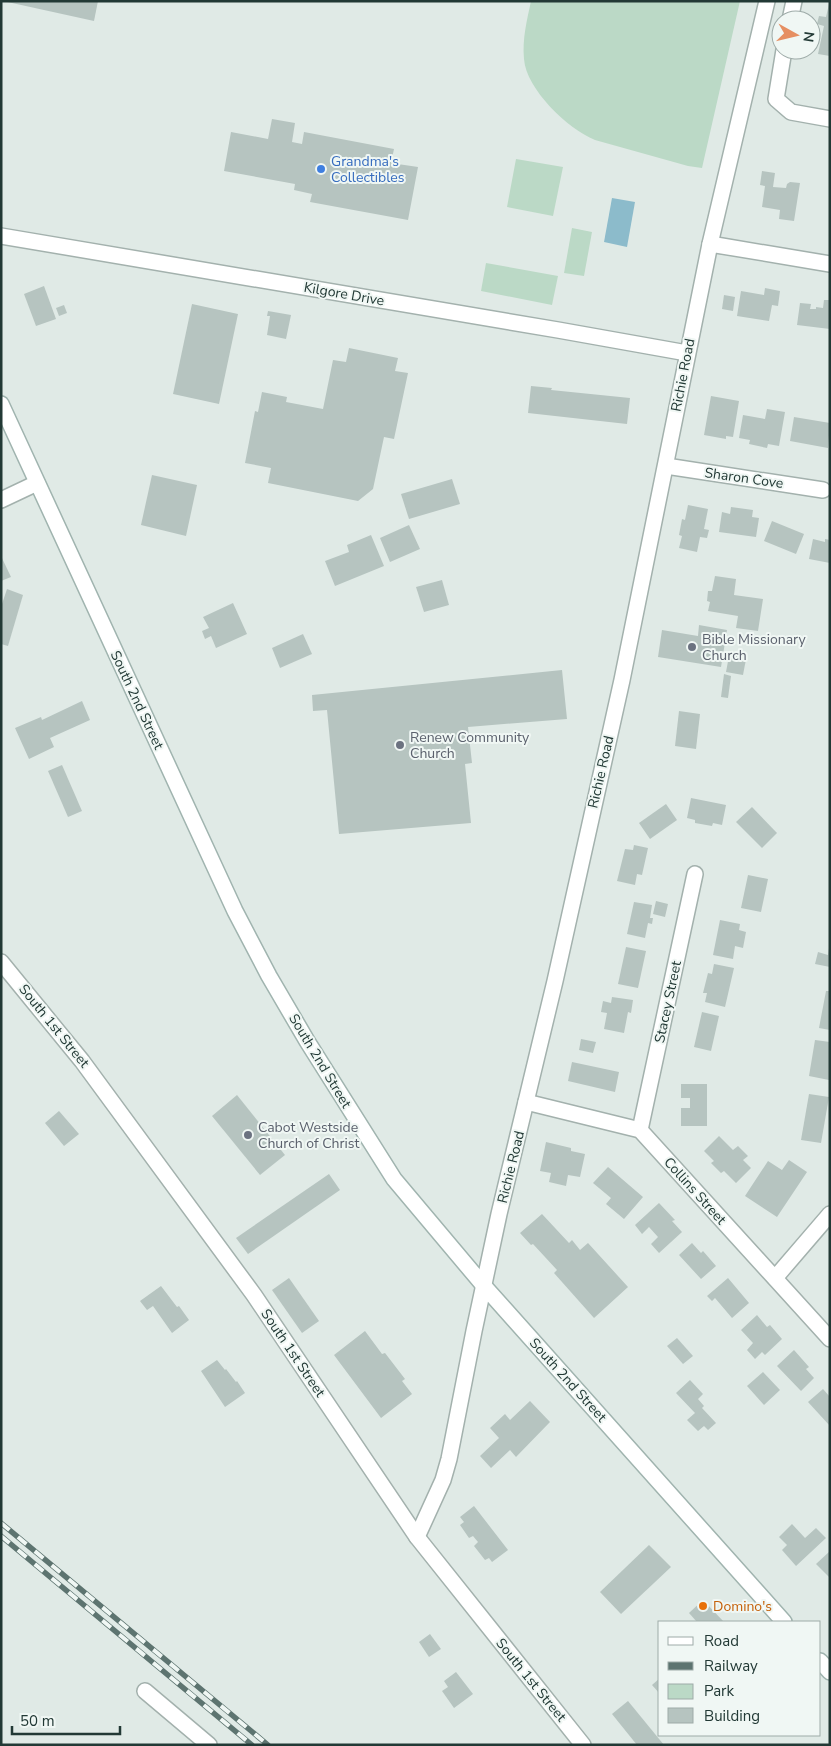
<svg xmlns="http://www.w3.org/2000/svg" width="831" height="1746" font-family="'Nunito Sans',sans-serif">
<rect width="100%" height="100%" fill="#e0eae6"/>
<g fill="#bbd9c6">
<path d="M531 1H740L702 168 688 166 595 140C568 129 526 89 524 59 522 39 527 20 531 1Z"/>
<path d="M516 159 563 167 553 216 507 207Z"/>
<path d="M572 228 592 232 584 276 564 273Z"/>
<path d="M486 263 558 276 552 305 481 291Z"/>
</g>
<path fill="#8cbbcb" d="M612 198 635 202 627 247 604 242Z"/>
<g fill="#b6c4c0">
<path d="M3 1H98L94 21Z"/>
<path d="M829 4H830V56L818 54 824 26 817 24 819 16 826 17Z"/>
<path d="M272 119 295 123 292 142 302 144 304 132 394 149 391 163 418 167 408 220 310 202 312 194 294 190 295 184 224 171 231 132 268 139Z"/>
<path d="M762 171 775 173 773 187 786 188 787 184 790 182 800 183 794 221 779 219 780 210 762 207 765 186 760 185Z"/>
<path d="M44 286 56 319 36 326 24 294Z"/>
<path d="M765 288 780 291 778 306 772 305 769 321 737 316 741 291 764 295Z"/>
<path d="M724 295 735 297 733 311 722 309Z"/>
<path d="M824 300H830V329L797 325 800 303 811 304 810 309H816V307L823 308Z"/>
<path d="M192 304 238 314 219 404 173 394Z"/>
<path d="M64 305 67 313 59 316 56 308Z"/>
<path d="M268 311 291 315 286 339 267 335 270 316H267Z"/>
<path d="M349 348 398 358 395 371 408 373 394 439 384 437 373 489 358 501 268 483 271 468 245 463 255 411 258 412 262 392 287 397 286 402 323 409 333 360 346 362Z"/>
<path d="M531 386 552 388 551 390 630 398 627 424 528 413Z"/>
<path d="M711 396 739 401 733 437 726 436V439L704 435Z"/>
<path d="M767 409 785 412 779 446 768 444 767 448 749 444 750 440 739 438 743 415 765 419Z"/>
<path d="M794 417 830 423 828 448 790 441Z"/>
<path d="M152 475 197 485 186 536 141 525Z"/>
<path d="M452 479 460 504 409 519 401 494Z"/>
<path d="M688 505 708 509 704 529 709 530 707 538 700 537 697 552 679 548 682 536 679 535 682 519 685 520Z"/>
<path d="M731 507 753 510 752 517 759 518 756 537 719 532 722 512 730 514Z"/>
<path d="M772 521 804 534 796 554 764 541Z"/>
<path d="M409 525 420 549 390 562 380 538Z"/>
<path d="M371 535 384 566 335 586 325 561 349 552 347 545Z"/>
<path d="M813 539 825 542V539L830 540V563L809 559Z"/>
<path d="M1 556 11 577 1 581Z"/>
<path d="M715 576 736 579 734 595 763 599 758 631 736 628 738 616 708 611 710 602 707 601 708 591H712Z"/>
<path d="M442 580 449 605 424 612 416 587Z"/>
<path d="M7 589 23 595 8 646 1 644V607Z"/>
<path d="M233 603 247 634 216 648 211 636 205 639 202 631 209 628 203 617Z"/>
<path d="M699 625 727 630 721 667 658 657 662 630 698 636Z"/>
<path d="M303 634 312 654 280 668 272 648Z"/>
<path d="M730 651 747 654 743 675 726 672Z"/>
<path d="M562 670 567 719 468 727 472 763 465 764 471 823 339 834 327 710 313 711 312 695Z"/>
<path d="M724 674 731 676 728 698 721 697Z"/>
<path d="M82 701 90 720 50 738 54 747 29 759 15 728 41 717 42 720Z"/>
<path d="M679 711 700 714 696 749 675 746Z"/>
<path d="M62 765 82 811 68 817 48 771Z"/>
<path d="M691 798 726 805 722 825 713 823 712 826 695 823V820L687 818Z"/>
<path d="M666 804 677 820 650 839 639 823Z"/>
<path d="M752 807 777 833 762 848 736 822Z"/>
<path d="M634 845 648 848 642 875 637 874 635 885 617 881 625 849 633 850Z"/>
<path d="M748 875 768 879 761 912 741 908Z"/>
<path d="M656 901 668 904 665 917 653 914Z"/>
<path d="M634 902 652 905 650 918H653L652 924 648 923 645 938 627 934Z"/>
<path d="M720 920 740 924 739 930 746 932 743 948 735 946 733 959 713 955Z"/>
<path d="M626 947 646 951 638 988 618 984Z"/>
<path d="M829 948 830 967 815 964 818 952 828 955Z"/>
<path d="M714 964 734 968 725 1007 705 1002 707 993H703L708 973 712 974Z"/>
<path d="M826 991H830V1030L819 1028Z"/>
<path d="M612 997 633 1000 631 1013 628 1012 624 1033 604 1029 607 1013 601 1012 603 1001 611 1003Z"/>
<path d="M702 1012 719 1016 711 1051 694 1047Z"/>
<path d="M581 1039 596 1042 593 1053 579 1050Z"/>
<path d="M815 1040 830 1042 829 1080 809 1076Z"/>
<path d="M572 1062 619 1072 615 1092 568 1081Z"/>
<path d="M681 1084H707V1126H681V1108H690V1098H681Z"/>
<path d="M809 1094 829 1097 821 1143 801 1140Z"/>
<path d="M237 1095 285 1155 260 1175 212 1116Z"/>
<path d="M59 1111 79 1134 64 1146 45 1123Z"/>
<path d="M719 1136 733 1150 738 1146 748 1156 743 1160 751 1168 736 1183 724 1171 721 1173 711 1163 714 1161 704 1151Z"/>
<path d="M546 1142 571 1148V1151L585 1154 580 1177 568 1175 566 1186 549 1182 551 1173 540 1171Z"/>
<path d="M789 1160 807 1172 777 1217 745 1196 768 1161 782 1170Z"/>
<path d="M608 1167 643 1197 624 1219 606 1204 611 1198 593 1183Z"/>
<path d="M329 1174 340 1190 248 1254 236 1238Z"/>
<path d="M659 1203 675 1220 672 1221 682 1232 659 1253 651 1244 658 1237 649 1227 642 1234 635 1225Z"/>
<path d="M542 1214 569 1243 572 1240 580 1250 588 1243 628 1287 594 1318 554 1273 557 1270 533 1244 531 1245 520 1233Z"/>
<path d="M692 1243 701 1253 703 1251 716 1266 701 1279 679 1255Z"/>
<path d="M289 1278 319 1321 302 1333 272 1290Z"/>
<path d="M728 1278 749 1303 732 1318 715 1298 712 1301 707 1296Z"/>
<path d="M161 1286 177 1307 179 1306 189 1320 172 1333 153 1306 147 1310 140 1301Z"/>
<path d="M757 1315 767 1327 770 1325 782 1339 765 1355 762 1352 755 1359 747 1350 753 1343 741 1330Z"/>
<path d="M365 1331 382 1354 385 1353 405 1379 402 1381 412 1394 381 1418 334 1355Z"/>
<path d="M677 1338 693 1356 683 1364 667 1346Z"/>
<path d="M794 1350 809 1367 806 1369 814 1378 801 1391 777 1366Z"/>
<path d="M217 1360 225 1370 226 1369 236 1382 237 1381 245 1393 225 1407 201 1371Z"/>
<path d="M763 1372 780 1390 764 1405 747 1386Z"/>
<path d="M690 1380 703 1394 698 1399 704 1406 702 1408 716 1423 708 1430 704 1426 698 1431 687 1420 695 1413 676 1393Z"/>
<path d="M823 1389 830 1397V1426L808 1402Z"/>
<path d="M530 1401 550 1422 516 1457 510 1450 491 1468 480 1456 499 1438 490 1428 505 1414 510 1420Z"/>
<path d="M474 1506 508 1550 492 1562 489 1558 485 1560 474 1546 478 1542 473 1536 469 1538 460 1525 464 1522 460 1517Z"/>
<path d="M792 1524 805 1538 816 1528 826 1538 796 1566 782 1550 787 1545 779 1537Z"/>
<path d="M649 1545 671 1567 621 1614 600 1592Z"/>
<path d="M830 1551V1578L816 1564Z"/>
<path d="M703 1600 724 1622H697L689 1613Z"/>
<path d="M430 1634 441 1649 429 1657 419 1642Z"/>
<path d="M456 1672 473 1694 454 1708 442 1691 448 1687 444 1681Z"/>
<path d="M660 1678V1694L652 1685Z"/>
<path d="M628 1701 664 1745H637L612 1714Z"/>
</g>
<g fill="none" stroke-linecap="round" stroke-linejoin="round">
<defs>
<g id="street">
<path d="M790 20 794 1"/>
<path d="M784 50 776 99 791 112 830 119"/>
<path d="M1 236 558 330 687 353"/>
<path d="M710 244 830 264"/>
<path d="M666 466 823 490"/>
<path d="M1 500 37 483"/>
<path d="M1 962 82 1061 254 1295 417 1537 583 1745"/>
<path d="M526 1102 640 1130 830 1339"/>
<path d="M640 1130 695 874"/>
<path d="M775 1278 830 1214"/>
<path d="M417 1537 443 1480 449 1459 474 1331 499 1214 555 981 622 680 710 244 767 1"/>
<path d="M145 1691 209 1745"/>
</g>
<g id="secondary">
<path d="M1 404 235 911 269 976 307 1041 394 1179 484 1286 784 1622"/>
<path d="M820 1661 830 1672"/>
</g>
</defs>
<use href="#street" stroke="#a3b1ad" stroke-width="18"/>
<use href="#secondary" stroke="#a0b4af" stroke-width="18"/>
<use href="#street" stroke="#fff" stroke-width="15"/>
<use href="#secondary" stroke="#fff" stroke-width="15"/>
<defs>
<g id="rail">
<path d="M1 1523 268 1745"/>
<path d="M1 1536 252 1745"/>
</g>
</defs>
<use href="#rail" stroke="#5d7470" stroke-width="5.5"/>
<use href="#rail" stroke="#f0f7f4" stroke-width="4" stroke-dasharray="11" stroke-linecap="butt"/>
</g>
<circle fill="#3f7fe0" stroke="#f0f7f4" stroke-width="2" cx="321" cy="169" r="5"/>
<g fill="#6b7280" stroke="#f0f7f4" stroke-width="2">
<circle cx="692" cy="647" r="5"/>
<circle cx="400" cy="745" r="5"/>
<circle cx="248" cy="1135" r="5"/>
</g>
<circle fill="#e8710a" stroke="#f0f7f4" stroke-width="2" cx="703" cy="1606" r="5"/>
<g text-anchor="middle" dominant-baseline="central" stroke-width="4" stroke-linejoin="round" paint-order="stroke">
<g font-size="14" fill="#366cbe" stroke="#f0f7f4" text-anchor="start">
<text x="331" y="161">Grandma's<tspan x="331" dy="16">Collectibles</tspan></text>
</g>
<g font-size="14" fill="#223935" stroke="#f0f7f4">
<text transform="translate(344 294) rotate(10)">Kilgore Drive</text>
<text transform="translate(683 375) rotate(-79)">Richie Road</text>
<text transform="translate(744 478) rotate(8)">Sharon Cove</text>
<text transform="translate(137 700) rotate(65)">South 2nd Street</text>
<text transform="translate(601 772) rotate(-77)">Richie Road</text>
<text transform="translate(668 1002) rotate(-78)">Stacey Street</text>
<text transform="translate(54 1026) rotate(51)">South 1st Street</text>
<text transform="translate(320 1061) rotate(59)">South 2nd Street</text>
<text transform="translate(511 1167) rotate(-76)">Richie Road</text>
<text transform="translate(695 1191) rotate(48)">Collins Street</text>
<text transform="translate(293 1353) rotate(56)">South 1st Street</text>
<text transform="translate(568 1380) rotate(48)">South 2nd Street</text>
<text transform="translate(531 1680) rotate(51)">South 1st Street</text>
</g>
<g font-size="14" fill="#5b616d" stroke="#f0f7f4" text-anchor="start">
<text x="702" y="639">Bible Missionary<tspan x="702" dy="16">Church</tspan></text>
<text x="410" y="737">Renew Community<tspan x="410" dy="16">Church</tspan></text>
<text x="258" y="1127">Cabot Westside<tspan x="258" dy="16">Church of Christ</tspan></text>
</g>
<g font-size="14" fill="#c56008" stroke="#f0f7f4" text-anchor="start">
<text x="713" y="1606">Domino's</text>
</g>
</g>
<rect width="831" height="1746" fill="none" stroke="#223935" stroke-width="5"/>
<rect x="658" y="1621" width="162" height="115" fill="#f0f7f4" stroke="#9eaba8"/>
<rect x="668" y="1637" width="25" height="8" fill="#ffffff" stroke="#9eaba8"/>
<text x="704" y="1646" font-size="15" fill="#223935">Road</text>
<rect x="668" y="1662" width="25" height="8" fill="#5d7470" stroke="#9eaba8"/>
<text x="704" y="1671" font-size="15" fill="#223935">Railway</text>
<rect x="668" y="1684" width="25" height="15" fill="#bbd9c6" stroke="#9eaba8"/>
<text x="704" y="1696" font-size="15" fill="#223935">Park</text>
<rect x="668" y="1708" width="25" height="15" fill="#b6c4c0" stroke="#9eaba8"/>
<text x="704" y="1721" font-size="15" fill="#223935">Building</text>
<g transform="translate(796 35) rotate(98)"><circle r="24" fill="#f0f7f4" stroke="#9eaba8"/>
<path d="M0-4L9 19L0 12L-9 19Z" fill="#e68f62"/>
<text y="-8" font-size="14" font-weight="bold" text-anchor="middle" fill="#223935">N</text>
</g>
<path d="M12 1726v8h108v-8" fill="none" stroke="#223935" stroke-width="2.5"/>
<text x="20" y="1726" font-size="15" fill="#223935" stroke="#f0f7f4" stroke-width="4" paint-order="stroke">50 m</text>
</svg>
